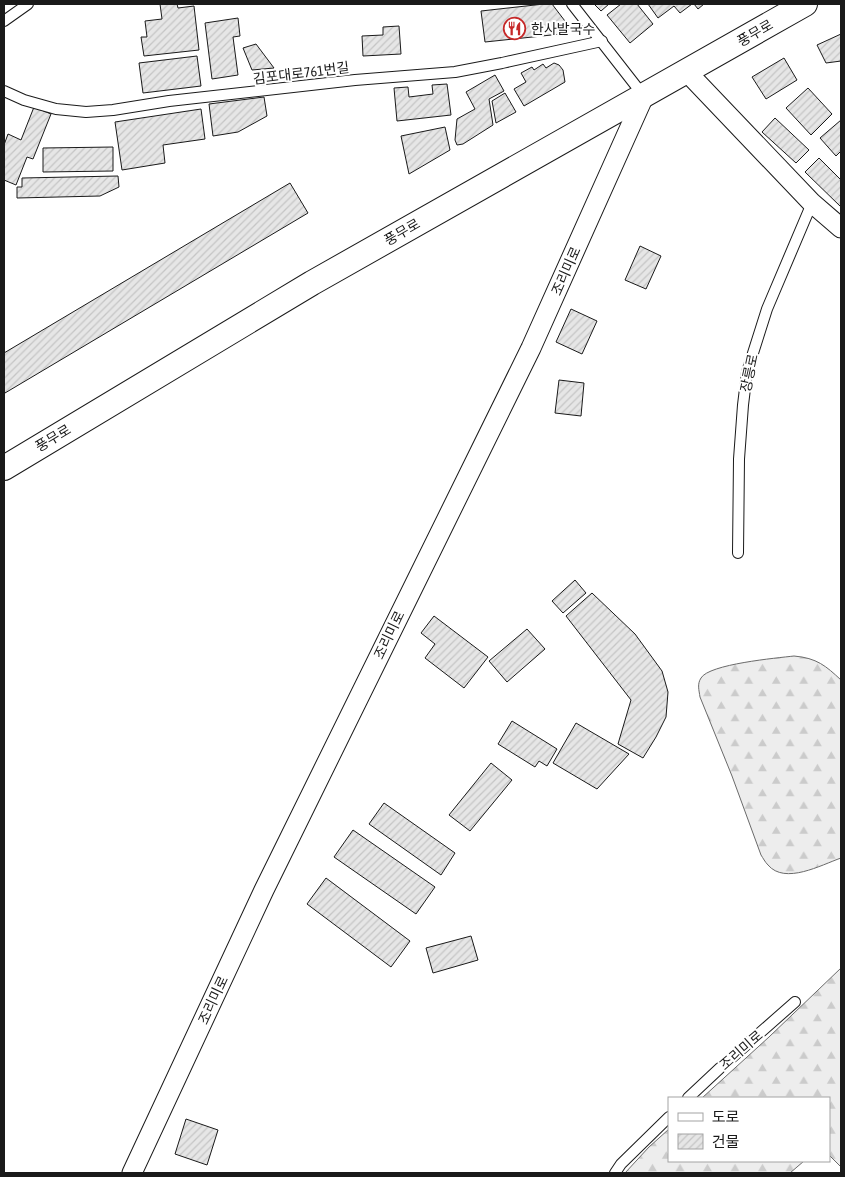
<svg xmlns="http://www.w3.org/2000/svg" width="845" height="1177" font-family="'Asap Condensed','Noto Sans KR',sans-serif">
<defs>
<pattern id="forest-firs" width="22" height="20" patternUnits="userSpaceOnUse" patternTransform="scale(1.25)"><rect width="22" height="20" fill="#ededed"/><path d="M5 1l3.5 6h-7zM16 11l3.5 6h-7z" fill="#cbcbcb"/></pattern>
<pattern id="building-hatch" width="6" height="6" patternUnits="userSpaceOnUse" patternTransform="scale(1.25)"><rect width="6" height="6" fill="#e6e6e6"/><path d="M-1 1l2-2M0 6l6-6M5 7l2-2" fill="none" stroke="#c5c5c5"/></pattern>
</defs>
<rect width="100%" height="100%" fill="#fff"/>
<g fill="url(#forest-firs)" stroke="#6a6a6a">
<path d="M794 656C817 658 826 666 841 680V858C821 865 785 885 768 865 765 862 763 858 761 855L732 776 700 697C699 690 697 684 701 678 709 664 777 658 794 656Z"/>
<path d="M841 968V1167L829 1155V1098H702L769 1037Z"/>
<path d="M669 1129V1161H804L790 1173H625L649 1147Z"/>
</g>
<g fill="url(#building-hatch)" stroke="#1a1a1a">
<path d="M160 4H177L178 8 194 6 199 50 144 56 141 37H147L145 21 162 19Z"/>
<path d="M544 4H552L568 25V31L561 34 485 42 481 11Z"/>
<path d="M594 4H609L601 11Z"/>
<path d="M621 4H637L653 24 630 43 607 15Z"/>
<path d="M648 4H692L680 13 674 6 658 18Z"/>
<path d="M694 4H704L698 9Z"/>
<path d="M238 18 240 36 233 37 238 75 212 79 205 23Z"/>
<path d="M399 26 401 54 363 56 362 36 383 35V27Z"/>
<path d="M841 34V61L826 63 817 45Z"/>
<path d="M256 44 274 68 252 70 243 48Z"/>
<path d="M197 56 201 86 143 93 139 63Z"/>
<path d="M784 58 797 80 766 99 752 77Z"/>
<path d="M554 63 559 65 563 70 565 82 524 106 514 89 526 82 521 73 532 67 534 70 543 64 546 68Z"/>
<path d="M495 75 504 91 489 99 493 125 463 144 457 145 455 140 457 119 475 109 466 92Z"/>
<path d="M447 84 451 115 397 121 394 88 408 87 409 97 433 94 432 85Z"/>
<path d="M808 88 832 114 811 135 786 108Z"/>
<path d="M505 93 516 112 496 123 492 101Z"/>
<path d="M264 97 267 116 238 132 213 136 209 104Z"/>
<path d="M34 107 51 114 33 159 27 157 16 185 4 180V145L8 134 21 140Z"/>
<path d="M201 109 205 139 163 145 165 163 122 170 115 122Z"/>
<path d="M775 118 809 150 796 163 762 132Z"/>
<path d="M841 120V151L836 156 820 138Z"/>
<path d="M445 127 450 150 409 174 401 136Z"/>
<path d="M113 147V171L43 172V148Z"/>
<path d="M819 158 841 180V207L805 172Z"/>
<path d="M118 176 119 187 100 196 17 198V187H22V178Z"/>
<path d="M290 183 308 213 5 393 4 390V353Z"/>
<path d="M640 246 661 256 646 289 625 280Z"/>
<path d="M571 309 597 321 582 354 556 342Z"/>
<path d="M559 380 584 383 581 416 555 413Z"/>
<path d="M575 580 586 593 563 613 552 601Z"/>
<path d="M592 593 635 634 662 671 668 692 666 717 656 737 643 758 618 744 631 700 566 616Z"/>
<path d="M434 616 488 657 464 688 425 658 435 644 421 633Z"/>
<path d="M527 629 545 649 507 682 489 661Z"/>
<path d="M512 721 557 749 547 766 539 761 535 767 498 744Z"/>
<path d="M576 723 629 754 597 789 553 763Z"/>
<path d="M491 763 512 780 470 831 449 815Z"/>
<path d="M384 803 455 853 441 875 369 824Z"/>
<path d="M353 830 435 887 416 914 334 857Z"/>
<path d="M326 878 410 941 391 967 307 904Z"/>
<path d="M471 936 478 960 433 973 426 948Z"/>
<path d="M186 1119 218 1130 207 1165 175 1154Z"/>
</g>
<g fill="none" stroke-linecap="round" stroke-linejoin="round">
<defs>
<g id="service">
<path d="M572 4 643 95"/>
<path d="M4 21 28 4"/>
<path d="M4 91 24 100 56 109 86 112 113 110 169 101 355 80 455 72 502 63 602 41"/>
<path d="M738 553 739 459 743 405 747 372 767 309 812 203"/>
<path d="M688 1098 720 1068 795 1002"/>
<path d="M615 1173 621 1164 669 1117"/>
</g>
<g id="minor">
<path d="M687 72 812 203 841 228"/>
<path d="M132 1173 264 890 531 348 644 96"/>
</g>
<path id="tertiary" d="M4 468 312 283 805 4"/>
</defs>
<use href="#service" stroke="#1a1a1a" stroke-width="12"/>
<use href="#minor" stroke="#1a1a1a" stroke-width="21"/>
<use href="#tertiary" stroke="#1a1a1a" stroke-width="26"/>
<use href="#service" stroke="#fff" stroke-width="10"/>
<use href="#minor" stroke="#fff" stroke-width="19"/>
<use href="#tertiary" stroke="#fff" stroke-width="24"/>
</g>
<defs>
<symbol id="restaurant-ring" viewBox="-11 -11 22 22"><circle r="9.5" fill="#fff" stroke="#c62828" stroke-width="1.5"/><path d="M-5-6h1v4h1v-4h1v4h1v-4h1v5L-1.5 .5V6h-2V.5L-5-1ZM5-6V6H3V1.5H1.5Q1.5-4 5-6Z" fill="#c62828"/></symbol>
</defs>
<g fill-rule="evenodd">
<use href="#restaurant-ring" x="502" y="16" width="25" height="25"/>
</g>
<g text-anchor="middle" dominant-baseline="central" stroke-width="4" stroke-linejoin="round" paint-order="stroke">
<g font-size="14" fill="#1a1a1a" stroke="#fff" text-anchor="start">
<text x="531" y="29">한사발국수</text>
</g>
<g font-size="14" fill="#1a1a1a" stroke="#fff">
<text transform="translate(755 33) rotate(-30)">풍무로</text>
<text transform="translate(301 73) rotate(-7)">김포대로761번길</text>
<text transform="translate(402 232) rotate(-30)">풍무로</text>
<text transform="translate(566 271) rotate(-66)">조리미로</text>
<text transform="translate(749 373) rotate(-78)">장릉로</text>
<text transform="translate(53 438) rotate(-31)">풍무로</text>
<text transform="translate(389 635) rotate(-64)">조리미로</text>
<text transform="translate(213 1000) rotate(-65)">조리미로</text>
<text transform="translate(741 1050) rotate(-41)">조리미로</text>
</g>
</g>
<rect width="845" height="1177" fill="none" stroke="#1a1a1a" stroke-width="10"/>
<rect x="668" y="1097" width="162" height="65" fill="#ffffff" stroke="#a3a3a3"/>
<rect x="678" y="1113" width="25" height="8" fill="#ffffff" stroke="#a3a3a3"/>
<text x="712" y="1122" font-size="15" fill="#1a1a1a">도로</text>
<rect x="678" y="1134" width="25" height="15" fill="url(#building-hatch)" stroke="#a3a3a3"/>
<text x="712" y="1147" font-size="15" fill="#1a1a1a">건물</text>
</svg>
